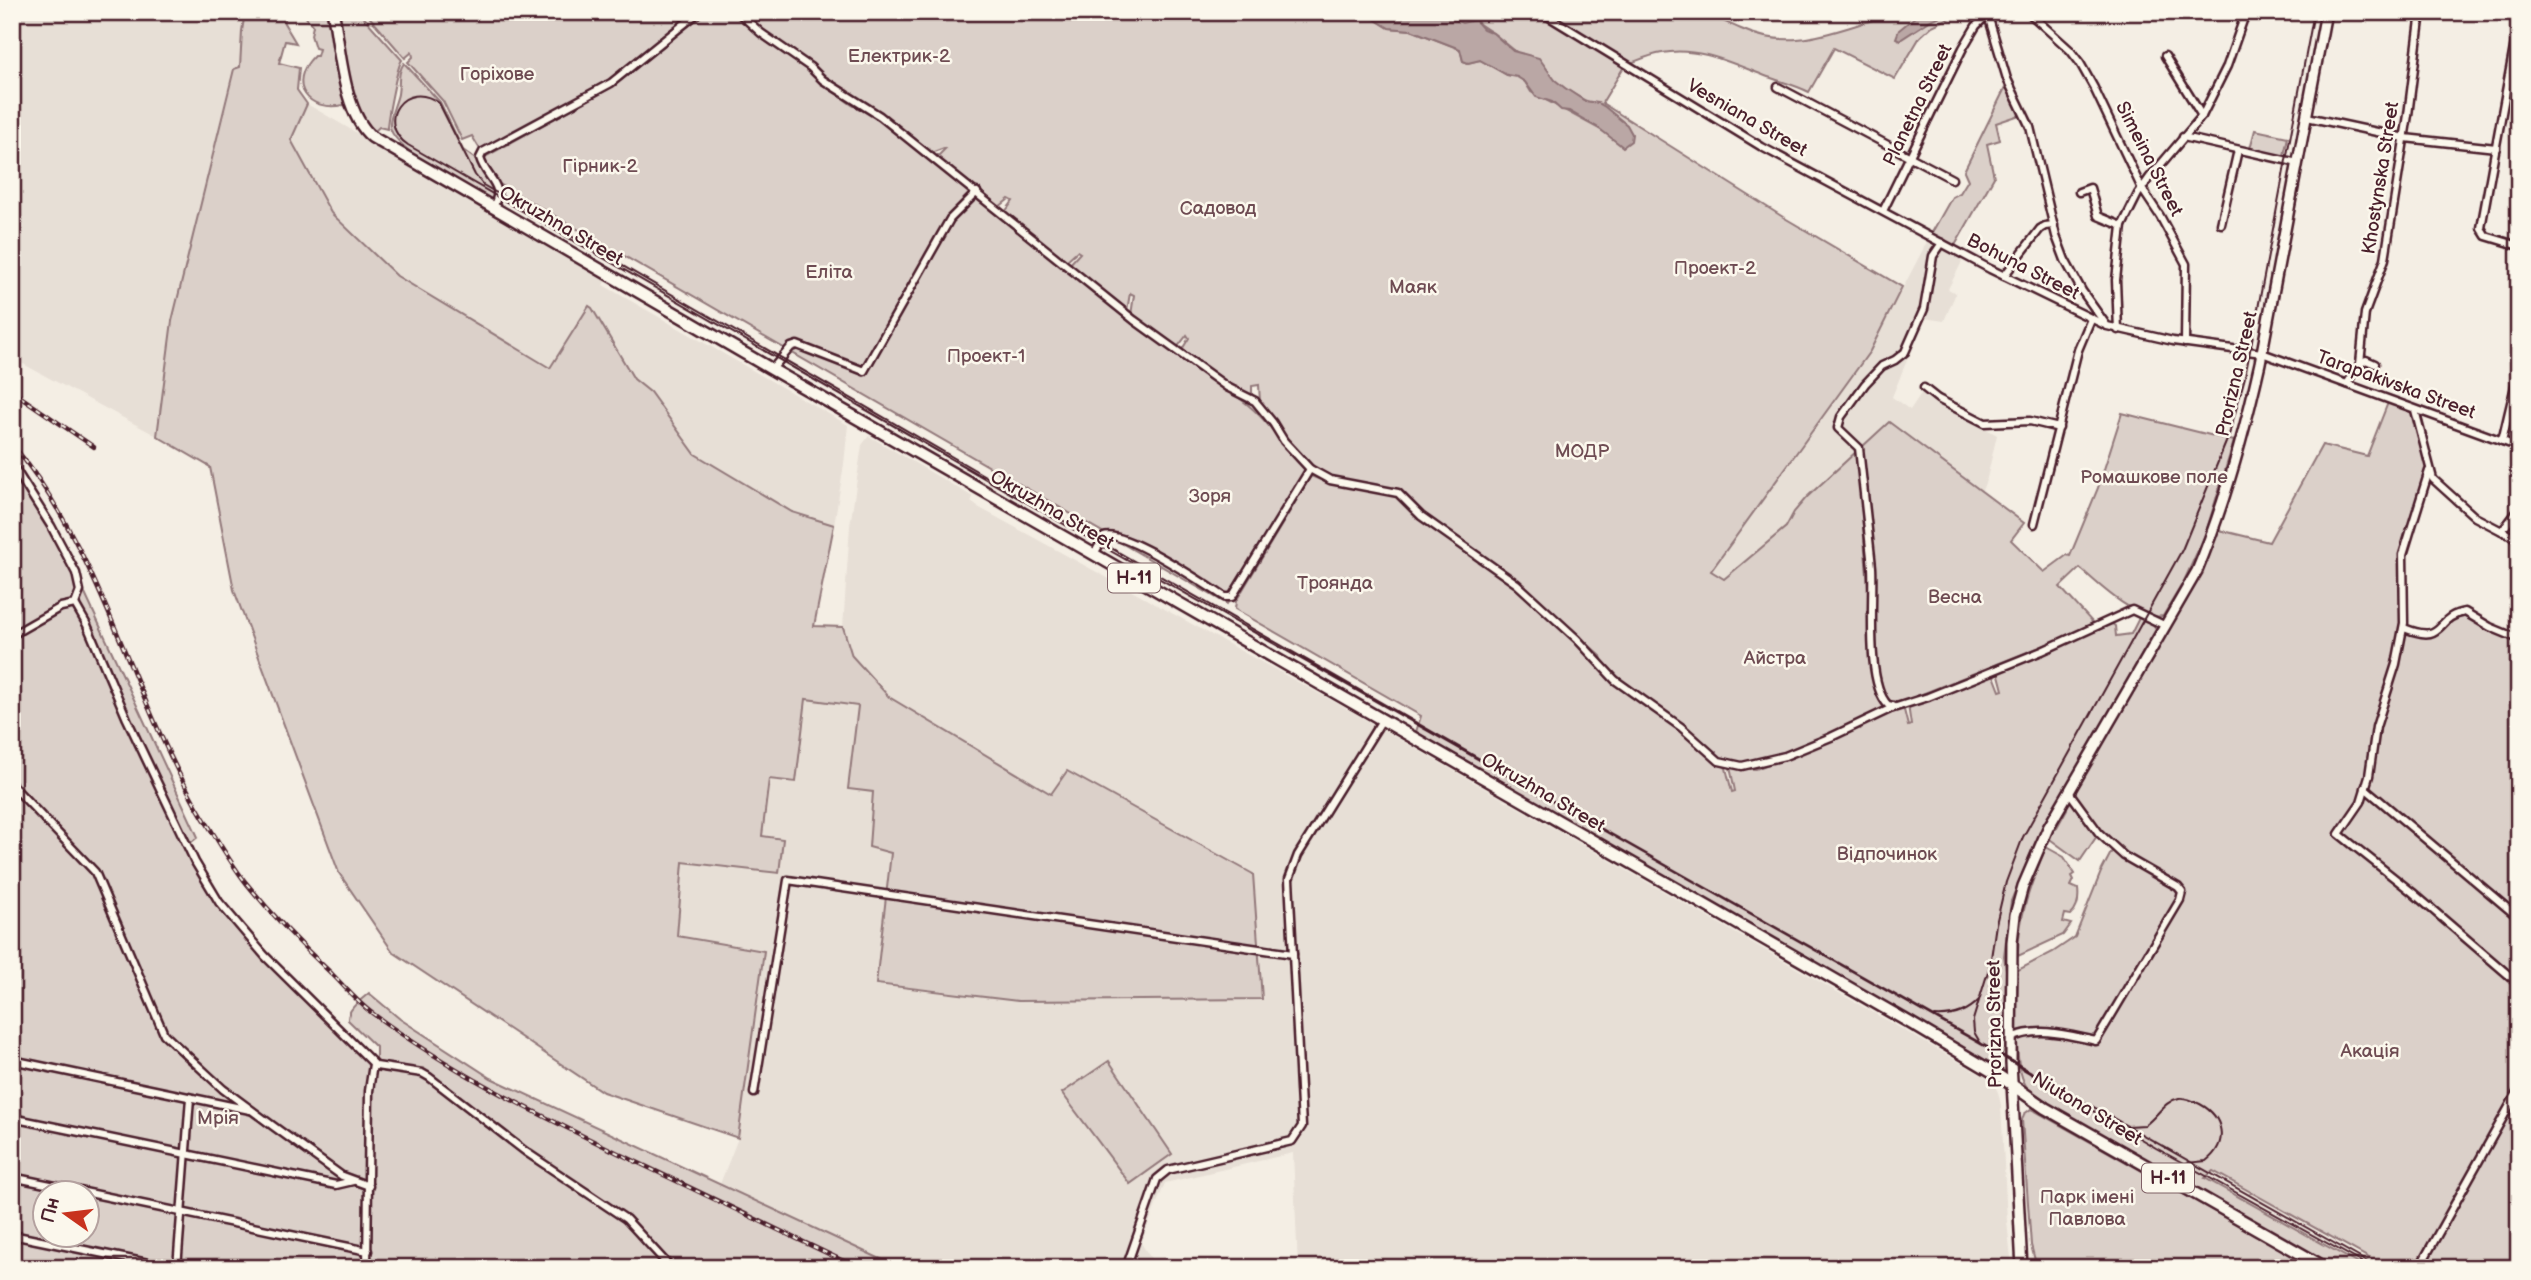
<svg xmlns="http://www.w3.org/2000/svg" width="2531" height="1280" font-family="'Balsamiq Sans',sans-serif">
<rect width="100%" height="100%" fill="#f4eee4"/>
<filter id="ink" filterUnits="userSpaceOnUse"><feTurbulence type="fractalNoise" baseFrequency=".0143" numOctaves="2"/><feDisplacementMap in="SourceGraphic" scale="14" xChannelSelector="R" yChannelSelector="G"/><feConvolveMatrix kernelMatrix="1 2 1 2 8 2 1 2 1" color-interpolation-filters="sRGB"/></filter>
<g filter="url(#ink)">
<g fill="#e7dfd6">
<path d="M12 12H245L242 31 240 68 233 69 172 321 157 436 12 358Z"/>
<path d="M307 104 607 279 603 285 848 425 844 464 834 525 792 512 695 454 650 392 634 379 592 308 589 307 550 368 397 276 331 212 291 140Z"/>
<path d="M1930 236 1965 256 1948 289 1956 293 1944 321 1924 318 1892 397 1910 410 1922 392 1997 435 1987 478 1981 493 1889 422 1806 499 1794 512 1786 527 1724 579 1711 571 1870 351Z"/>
<path d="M869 436 973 497 971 502 978 507 1340 705 1992 1081 1998 1092 2001 1105 2007 1221 2012 1268H1298L1293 1153 1165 1183 1141 1243 1157 1268H900L720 1184 738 1138 764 952 676 936 683 862 762 836 769 778 796 781 806 699 858 706 849 789 874 792 869 847 891 852 876 984 1018 1001 1262 998 1068 771 1051 795 889 697 852 656 843 627 850 526 862 445Z"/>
</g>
<g fill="#dbd0c9" stroke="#92787a" stroke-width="2" fill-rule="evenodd">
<path d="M245 12H287L284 23 296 43 285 41 279 63 299 68 297 90 307 104 291 140 331 213 397 276 550 368 589 306 592 308 634 379 650 392 695 454 792 512 834 525 814 626 843 627 852 656 889 697 1051 794 1067 771 1253 874 1262 999 1018 1001 876 984 891 853 869 847 873 792 848 789 858 706 806 699 796 782 769 779 762 836 783 839 779 873 683 862 677 936 764 951 738 1138 603 1092 393 952 339 873 234 590 210 467 157 436 172 321 234 69 240 67 242 31Z"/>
<path d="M306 12H329L347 101 344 105C308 113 286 84 314 56H317L319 49 315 48 311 35 313 26 305 16Z"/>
<path d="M337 12H359L402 60C397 66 387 120 387 129L379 127 374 132C347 106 344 49 337 12Z"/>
<path d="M365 12H694L610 80 481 151 472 136 462 140 443 101 408 62 413 57 412 52 405 58Z"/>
<path d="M706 12H733L760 36 809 69 823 84 852 105 877 118 1226 390C1261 408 1276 439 1305 465V472L1227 604 496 182 489 175 483 158 614 86Z"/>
<path d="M742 12H1363L1389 28 1411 30 1460 49 1463 61 1468 63 1480 60 1507 75 1517 76 1525 82 1531 92 1610 135 1612 114C1599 100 1597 107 1584 100 1555 84 1522 57 1497 36 1489 29 1483 29 1475 20L1462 23 1438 12H1708C1718 20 1730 24 1741 29 1801 56 1845 23 1902 13 1921 9 1943 12 1962 12L1932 26 1920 37 1895 79 1834 48 1809 92C1795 85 1782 82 1768 77 1733 64 1699 46 1662 53 1649 55 1637 61 1625 65L1602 103 1783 217 1902 287 1870 351 1711 571 1724 579 1786 527 1794 512 1806 498 1857 451 1876 686 1881 703 1887 708 1787 754 1752 763H1725L1617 679 1603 663 1601 656 1519 582 1422 514 1399 490 1330 478 1310 466 1284 436 1260 402 1259 385 1252 386V396L1227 385 1181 351 1189 338 1187 335 1176 349 1131 315 1134 295 1130 293 1127 311 1069 265 1080 253 1077 251 1066 261 1005 212 1013 201 1009 199 999 207 938 159V156L945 149 944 148 931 153 874 109 841 90 764 32Z"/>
<path d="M404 63 440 102 463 150 478 161 487 178 495 185 496 193 493 203C472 191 391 149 390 126 389 116 396 104 398 94 400 83 397 73 404 63Z"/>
<path d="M2005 88 2010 91 2020 115 1996 123 2000 140 1987 144 1994 177 1953 249 1930 236 1952 197 1960 193 1968 180 1964 171Z"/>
<path d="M2255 130 2288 137 2283 160 2249 152Z"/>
<path d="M2389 400 2415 410 2429 471 2403 555 2404 628 2425 635 2461 612 2519 639V1268H2387L2213 1171 2205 1178 2366 1268H2332L2053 1108C2043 1101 2030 1095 2025 1084 2012 1061 2018 998 2018 970L2053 952 2075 937 2101 872 2114 847 2099 833 2080 861 2047 837 2050 831 2056 829 2067 809 2065 798 2135 681 2215 529 2269 542 2322 445 2367 456Z"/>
<path d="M2122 413 2234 441 2205 535 2184 581 2163 616C2136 621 2099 585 2080 568L2060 587 2095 625 1897 704 1886 701 1877 665 1875 596 1862 447 1889 422 2024 523 2011 540 2044 572 2067 555 2070 556 2098 488Z"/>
<path d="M12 461 53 525 198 837 189 844 221 900 238 922 376 1062V1047L348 1020C347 1009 361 1000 369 993L400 1019 491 1078 900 1268H12ZM46 1192H88V1234H46Z"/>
<path d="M1311 476 1330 484 1394 495 1479 562 1516 587 1593 657 1598 665 1726 768 1732 792 1735 791 1730 767 1756 769 1831 739 1902 708 1904 710 1908 726 1911 725 1908 705 1993 673 2000 691 2003 690 1998 671 2112 624 2115 626 2116 636 2131 634 2140 616 2152 622 2156 629 2035 843 2011 901 2004 956 2006 970 2005 1049 1999 1061 1994 1063 1987 1062 1416 732 1421 716 1235 609 1236 601Z"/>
<path d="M2046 847 2064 857 2075 874 2072 876 2074 880 2071 886 2078 889C2079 898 2078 909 2071 915L2065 914 2063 922 2071 924 2063 935 2018 956C2018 917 2031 883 2046 847Z"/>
<path d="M1109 1061 1172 1154 1130 1184 1062 1093Z"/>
<path d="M2031 1109 2035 1111 2315 1268H2037L2031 1245 2022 1120 2024 1114Z"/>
</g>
<g fill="#baa7a5" stroke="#8d7174" stroke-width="2">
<path d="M1363 12H1438L1462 23 1475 20 1483 29 1493 33 1513 51 1539 58 1555 80 1565 88 1585 101 1598 103 1605 107 1627 125 1632 134 1631 141 1623 147 1597 127 1569 111 1561 110 1552 102 1536 97 1525 82 1517 77 1507 75 1480 60 1468 63 1463 61 1460 49 1411 30 1389 28Z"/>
<path d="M1921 12H1950L1931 20 1900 40 1896 38 1899 30Z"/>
</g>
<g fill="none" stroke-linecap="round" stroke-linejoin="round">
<defs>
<g id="street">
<path d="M738 12 761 33 810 67 823 80 880 116 1134 320 1227 387 1255 401 1273 423 1284 441 1310 469 1330 480 1398 493 1421 516 1517 584 1577 639 1615 680 1681 727 1719 761 1742 766 1785 756 1831 737 1890 709 1928 697 2042 651 2132 610 2166 626"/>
<path d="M1541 12 1762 147 1990 269 2105 325"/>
<path d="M1987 12 2007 79 2030 127 2056 236 2065 260 2082 291 2107 326 2173 341 2262 353 2519 447"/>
<path d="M2028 12 2070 50 2080 63 2094 88 2142 189 2160 216 2186 264 2185 343"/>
<path d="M2519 20 2481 228 2486 236 2519 246"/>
<path d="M2165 56 2202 116"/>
<path d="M1778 87 1952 179"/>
<path d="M2307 117 2405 138 2496 148"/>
<path d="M2183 137 2298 163"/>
<path d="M2079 192 2090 188 2098 216 2122 226"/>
<path d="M493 207C506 184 486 179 480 158L483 152 611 83 699 12"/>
<path d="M1883 211 1963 48 1976 26 1987 15"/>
<path d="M2221 224 2238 150"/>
<path d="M2004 276 2040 229 2045 226 2054 225"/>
<path d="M2118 330 2116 280 2122 226 2138 194 2150 177 2202 116 2227 66 2246 12"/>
<path d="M2360 364 2366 360 2375 364"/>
<path d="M772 369 791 347 797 345 864 371 950 219 977 192"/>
<path d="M2347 384 2360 364 2365 313 2385 259 2408 115 2421 12"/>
<path d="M1924 388 1938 399 1985 423 2030 421 2059 428"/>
<path d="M2415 410 2433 479 2475 517 2519 540"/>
<path d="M2502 441 2519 369"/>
<path d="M12 464 51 526 76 573 80 591 75 604"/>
<path d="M2429 471 2403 555 2404 623 2396 664 2376 727 2369 776 2361 802 2339 834 2412 892 2519 984"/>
<path d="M2034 524 2078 350 2091 319"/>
<path d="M2502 531 2519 509"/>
<path d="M1094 554 1104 537C1122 528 1206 585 1225 597H1232L1310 469"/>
<path d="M2404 628C2447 645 2433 617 2465 612L2490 627 2519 639"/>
<path d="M12 635 61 607 75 604 87 625 127 719 195 862 219 902 265 956 376 1066 422 1073 429 1077 526 1152 626 1219 671 1268"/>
<path d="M1893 706 1888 705C1865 682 1874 600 1872 567 1868 527 1863 487 1859 448L1838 428 1841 417 1865 384 1882 366 1895 360 1905 352 1924 309 1933 256 1942 243"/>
<path d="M12 785 95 872 164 1034 223 1089 273 1126 342 1176 369 1186"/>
<path d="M2365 788 2519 918"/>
<path d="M2011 1038C2040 1026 2067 1035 2096 1041L2180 900 2182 892 2178 887 2124 856 2099 833 2069 792"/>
<path d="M12 1060 250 1110"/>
<path d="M754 1093 788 880 1293 954"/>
<path d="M12 1118 336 1185 353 1181"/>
<path d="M12 1177 368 1251"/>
<path d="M12 1235 172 1268"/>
<path d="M177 1268 190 1098"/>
<path d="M367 1268 369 1091 373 1064"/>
<path d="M1126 1268 1157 1179 1168 1170 1292 1141 1302 1126 1289 879 1298 855 1382 720"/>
<path d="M2419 1268 2519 1089"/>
</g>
<path id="secondary" d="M2022 1268 2011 1063 2012 942 2015 915 2023 886 2048 828 2197 571C2225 504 2244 434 2260 363L2326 12"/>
<path id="primary" d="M333 12C340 48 343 113 372 137L773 370 1907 1021 1998 1075 2045 1108 2326 1268"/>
</defs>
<use href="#street" stroke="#4a1f2b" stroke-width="11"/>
<use href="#secondary" stroke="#4a1f2b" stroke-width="14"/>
<use href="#primary" stroke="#4a1f2b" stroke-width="15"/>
<use href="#street" stroke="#fbf7ec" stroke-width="6"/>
<use href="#secondary" stroke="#fbf7ec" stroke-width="9"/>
<use href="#primary" stroke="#fbf7ec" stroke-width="10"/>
<g stroke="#4a1f2b" stroke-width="2">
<path d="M1935 1016C1952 1017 1967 1013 1979 1000"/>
<path d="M1981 1044 1974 1032 1973 1020 1990 965 1996 924 2006 882 2023 837 2182 550 2229 435 2245 377 2314 12"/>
<path d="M2127 1126 2145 1125C2157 1117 2164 1101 2179 1098 2186 1097 2194 1101 2200 1104 2224 1117 2229 1143 2206 1161L2187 1163"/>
<path d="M2372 1268 2156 1148 1984 1046 1100 545 408 145C374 122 405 78 439 103L475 175 483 185 987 477 1597 826 2378 1268"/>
</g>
<defs>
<g id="rail">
<path d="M12 391 94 447"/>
<path d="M12 444C103 553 131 698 203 817 217 839 231 864 247 884 273 916 302 946 332 974 345 987 357 1002 372 1013 448 1070 533 1112 618 1153 698 1192 778 1230 858 1268"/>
</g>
</defs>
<use href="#rail" stroke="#4a1f2b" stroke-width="4.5"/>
<use href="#rail" stroke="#fbf7ec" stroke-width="2" stroke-dasharray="5" stroke-linecap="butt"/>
</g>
</g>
<g text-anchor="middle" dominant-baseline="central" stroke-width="5" stroke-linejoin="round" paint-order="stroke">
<g fill="#fbf7ec" stroke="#7f6065" stroke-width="2">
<rect x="1108" y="563.5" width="52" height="29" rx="5"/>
<rect x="2142" y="1163.5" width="52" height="29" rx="5"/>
</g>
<g font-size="18" font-weight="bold" fill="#4a1f2b">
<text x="1134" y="578">Н-11</text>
<text x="2168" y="1178">Н-11</text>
</g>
<g font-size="19" fill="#6e4b52" stroke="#fbf7ec">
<text x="899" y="56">Електрик-2</text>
<text x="497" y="74">Горіхове</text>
<text x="600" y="166">Гірник-2</text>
<text x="1218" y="208">Садовод</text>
<text x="1715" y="268">Проект-2</text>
<text x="829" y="272">Еліта</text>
<text x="1413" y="287">Маяк</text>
<text x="986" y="356">Проект-1</text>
<text x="1582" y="451">МОДР</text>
<text x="2154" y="477">Ромашкове поле</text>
<text x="1210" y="496">Зоря</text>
<text x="1335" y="583">Троянда</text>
<text x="1955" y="597">Весна</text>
<text x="1775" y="658">Айстра</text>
<text x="1887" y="854">Відпочинок</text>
<text x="2370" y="1051">Акація</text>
<text x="218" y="1118">Мрія</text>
<text x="2087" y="1197">Парк імені<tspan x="2087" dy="22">Павлова</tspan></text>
</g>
<g font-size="19" fill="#4a1f2b" stroke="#fbf7ec">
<text transform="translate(1918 105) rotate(-64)">Planetna Street</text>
<text transform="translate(1747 118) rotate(30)">Vesniana Street</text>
<text transform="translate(2149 159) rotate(63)">Simeina Street</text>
<text transform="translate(2381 178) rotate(-81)">Khostynska Street</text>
<text transform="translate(561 226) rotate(30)">Okruzhna Street</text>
<text transform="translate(2023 267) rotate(27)">Bohuna Street</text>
<text transform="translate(2237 374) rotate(-77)">Prorizna Street</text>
<text transform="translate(2396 385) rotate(20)">Tarapakivska Street</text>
<text transform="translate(1052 510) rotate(30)">Okruzhna Street</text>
<text transform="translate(1543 793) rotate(30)">Okruzhna Street</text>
<text transform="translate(1995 1024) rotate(-91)">Prorizna Street</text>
<text transform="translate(2087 1109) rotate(31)">Niutona Street</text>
</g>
</g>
<rect width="2531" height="1280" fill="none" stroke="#fbf7ec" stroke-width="42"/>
<rect x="21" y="21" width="2489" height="1238" fill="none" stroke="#4a1f2b" stroke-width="2.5" filter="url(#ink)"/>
<g transform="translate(66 1214) rotate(284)"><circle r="33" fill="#fbf7ec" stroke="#b4a19f" stroke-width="2"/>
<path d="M0-5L12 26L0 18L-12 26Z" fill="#c8321e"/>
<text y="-10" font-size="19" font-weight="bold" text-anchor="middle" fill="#4a1f2b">Пн</text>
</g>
</svg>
